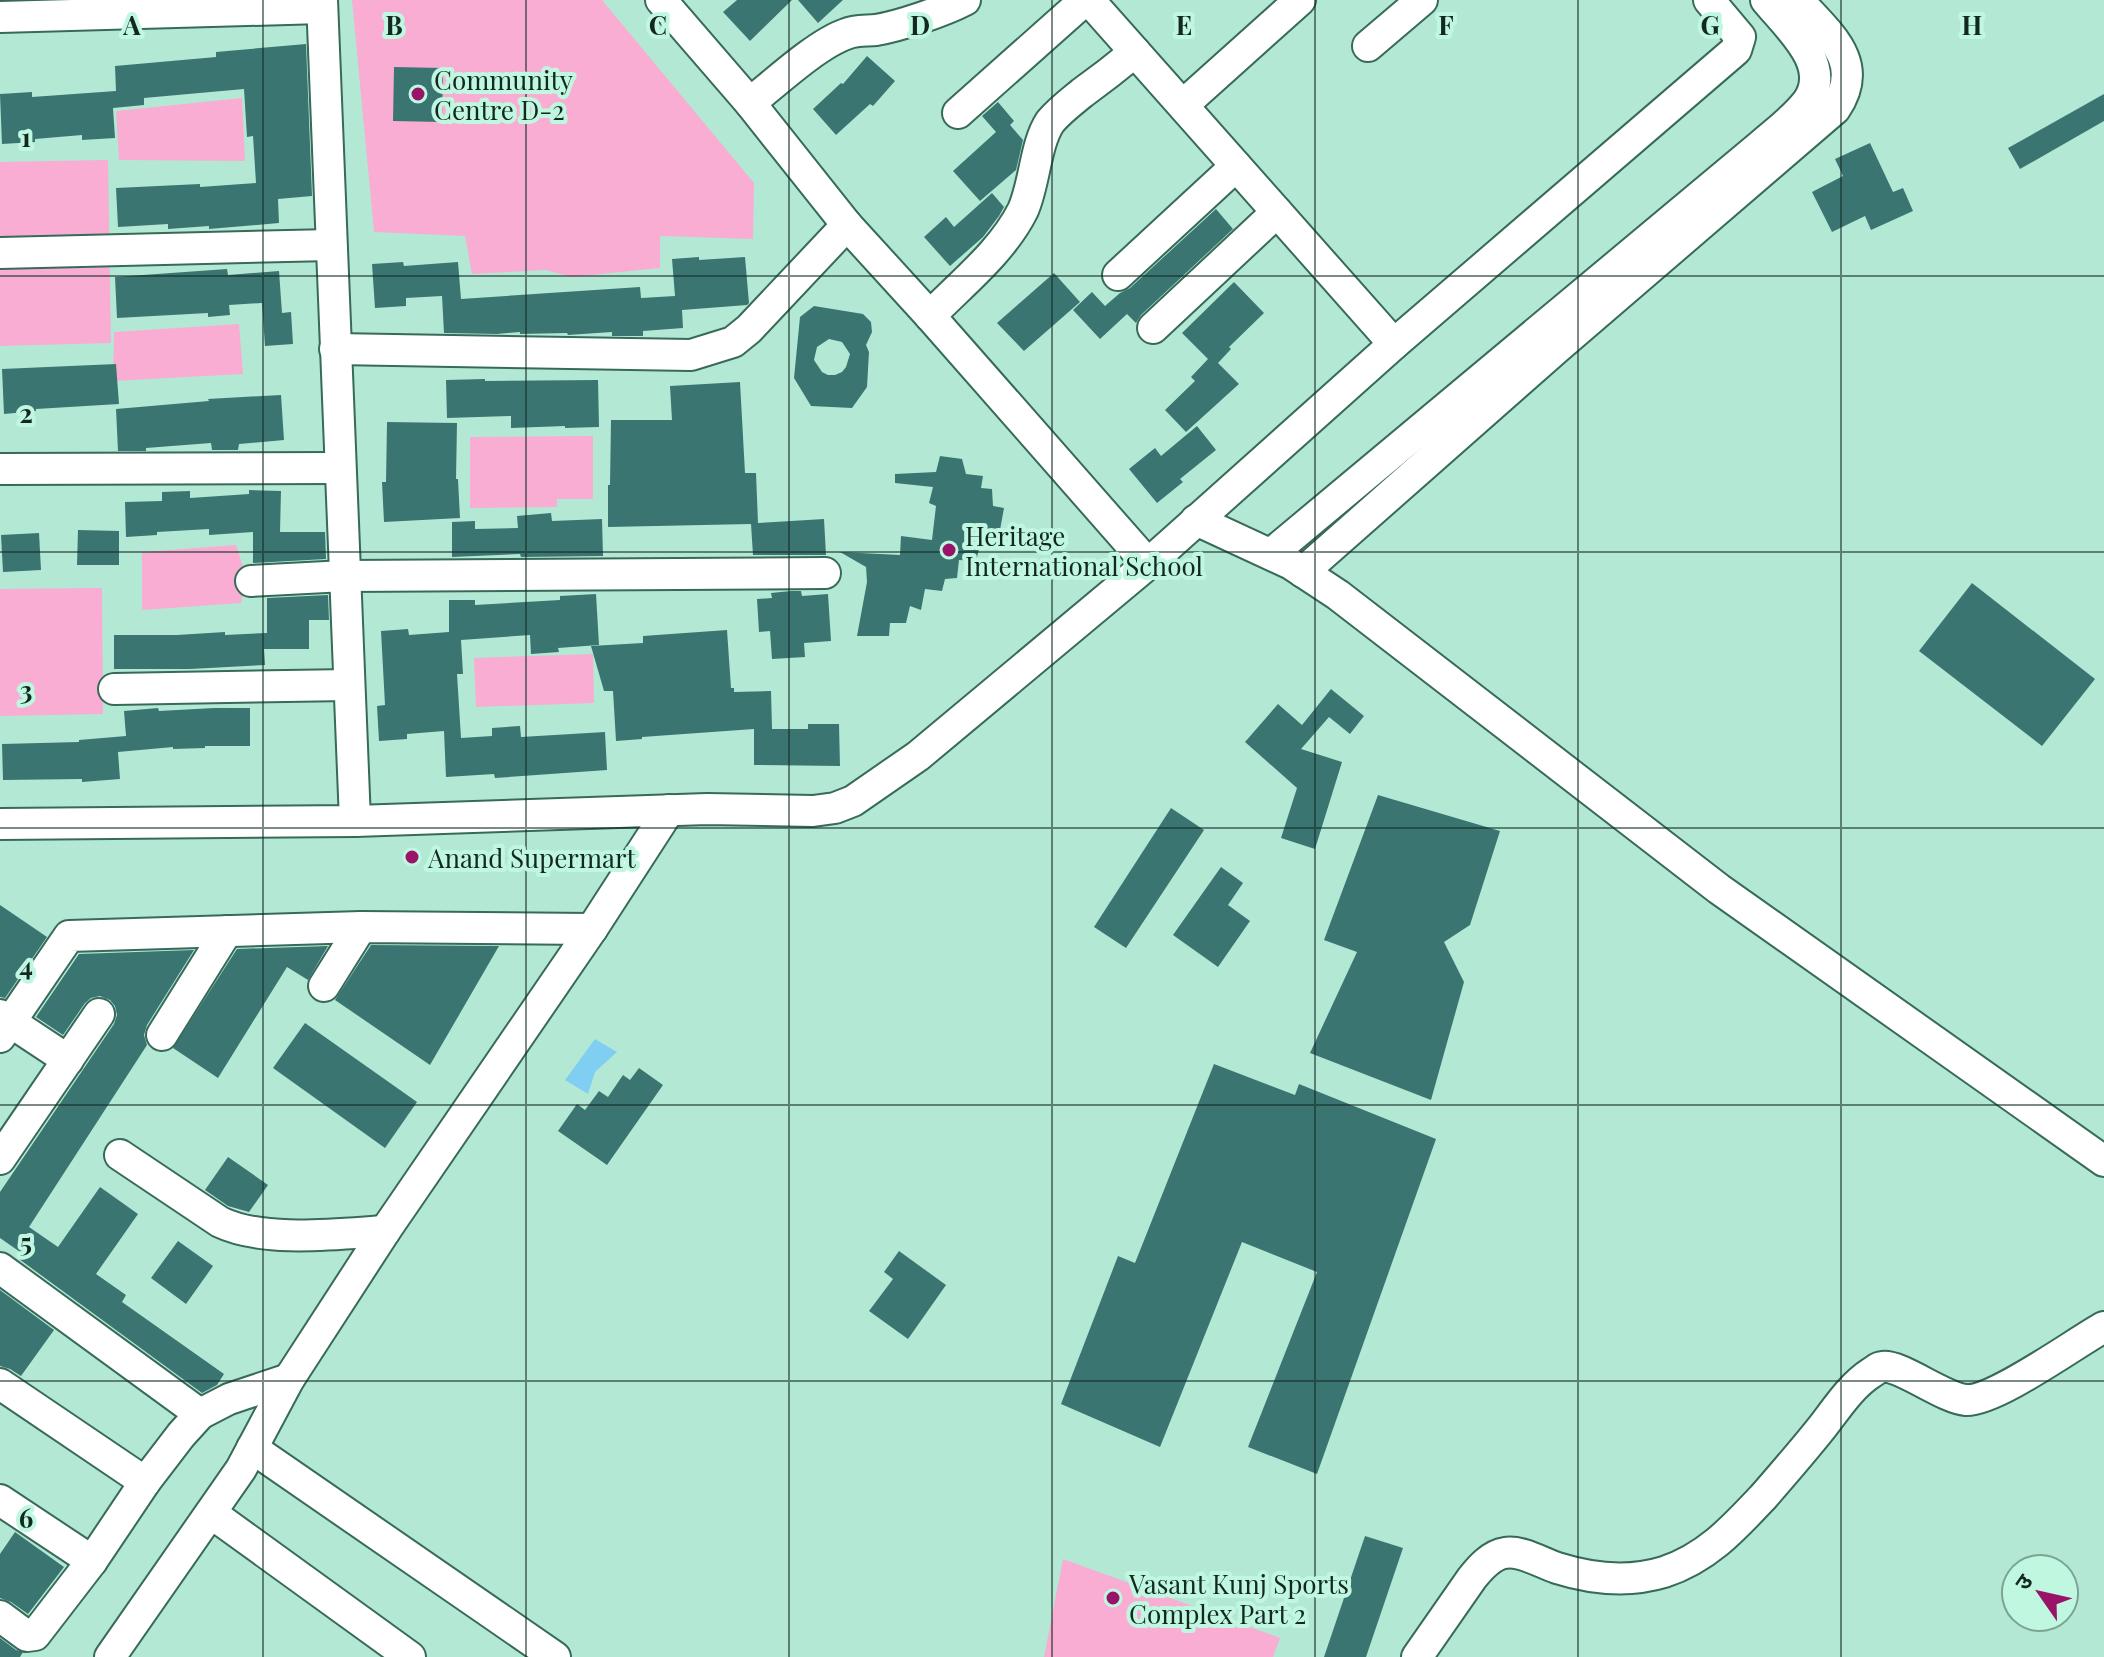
<svg xmlns="http://www.w3.org/2000/svg" width="2104" height="1657" font-family="'Playfair Display','Noto Sans Devanagari',serif">
<rect width="100%" height="100%" fill="#b3e9d4"/>
<g fill="#f9add2">
<path d="M352 0H602L754 183 753 239 660 236V268L572 277 545 270 472 274 465 236 374 232Z"/>
<path d="M242 98 245 161 119 160 116 111Z"/>
<path d="M108 160 111 343 0 346V162Z"/>
<path d="M239 324 243 374 113 381 114 332Z"/>
<path d="M593 436V499H557V507L470 508V437Z"/>
<path d="M236 545 246 576 241 603 142 610V552Z"/>
<path d="M102 588 103 714 0 716V589Z"/>
<path d="M593 654 594 703 476 707 474 658Z"/>
<path d="M1063 1559 1280 1638 1273 1657H1044Z"/>
</g>
<path fill="#80cff3" d="M595 1039 617 1052 595 1072 588 1094 565 1080Z"/>
<g fill="#3b7571" fill-rule="evenodd">
<path d="M737 0H792L750 41 723 12Z"/>
<path d="M798 0H843L818 23Z"/>
<path d="M306 44 312 196 278 199 279 223 209 229V226L168 229V224L118 227 116 188 200 184V187L256 183 253 136 247 137 244 89 144 98V105L113 108 115 138 82 140V135L35 139V142L2 144 0 94 32 92V97L116 91 115 66 216 57V52Z"/>
<path d="M867 56 895 81 873 106 870 104 836 135 813 109 841 83 843 84Z"/>
<path d="M394 67 443 68 442 122 393 121Z"/>
<path d="M2104 94V121L2020 169 2008 148Z"/>
<path d="M998 102 1014 121 1010 125 1023 140 1016 170 980 201 953 171 996 132 982 116Z"/>
<path d="M1870 143 1893 192 1903 188 1913 211 1871 230 1865 216 1832 232 1812 192 1843 176 1835 159Z"/>
<path d="M992 193 1004 207 999 216 983 237 950 266 924 237 946 217 954 227Z"/>
<path d="M1216 209 1233 229 1141 315 1136 323 1127 314 1100 339 1073 310 1092 292 1105 306 1120 293 1130 288Z"/>
<path d="M699 257V260L745 257 749 303 747 305 682 310 683 328 643 331V336H612V332L568 335 567 333 520 334V332L497 334 444 333 442 296 406 298V306L375 308 372 264 403 262 404 266 458 262 461 299 640 287 641 298 675 296 672 259Z"/>
<path d="M227 269 228 275 279 271 282 313 291 312 293 344 265 346 262 303 229 305 230 315 208 317V313L117 318 115 277Z"/>
<path d="M1054 273 1080 302 1024 351 997 323Z"/>
<path d="M1234 282 1264 313 1229 347 1231 349 1218 363 1239 384 1186 432 1165 410 1195 381 1191 377 1208 359 1182 333Z"/>
<path d="M814 306 863 314 871 322 872 332 866 345 869 352 867 387 852 408 811 406 794 378 800 317ZM829 339 842 342 850 354 846 367 842 372 835 375H828L822 372 814 360 817 347Z"/>
<path d="M116 364 119 404 36 409V411L4 414 2 369Z"/>
<path d="M485 379V381L598 380 599 427 565 428V426L511 428V416L447 418 446 380Z"/>
<path d="M740 382 745 473H756L758 523 824 519 826 555H753L751 524 608 527V485H610L611 420H672L670 386Z"/>
<path d="M281 395 284 440 239 444 238 450H212L211 443 146 448V451H118L116 409 209 401 208 399Z"/>
<path d="M387 422 457 423 456 479H458L460 518 384 522 382 482H386Z"/>
<path d="M1197 426 1216 450 1180 479 1183 482 1157 503 1129 469 1155 448 1161 456Z"/>
<path d="M940 456 962 459 966 474 983 476 981 488 992 489 993 506 1004 508 1000 530 991 532V540L981 541 976 561 959 560 957 578 945 579 942 591 925 589 921 610 910 606 906 623H890L889 636H857L867 582 866 567 840 552 900 555 901 536 932 540 936 506 929 503 933 487 895 483V474L936 472Z"/>
<path d="M249 490 281 491 280 532H325L326 559 253 563V532L209 535V529L157 532V535L126 537 125 502 162 501V492L190 491V498L249 494Z"/>
<path d="M551 513 552 521 602 519 603 556 521 557 520 554 452 557V522L475 521V529L518 528 517 516Z"/>
<path d="M78 530 119 531V565H77Z"/>
<path d="M39 533 41 570 3 572 1 535Z"/>
<path d="M1972 583 2095 679 2042 746 1919 651Z"/>
<path d="M791 591H801L802 596 828 594 831 641 804 643 805 657 772 659 770 631 759 632 757 599 772 598 771 593Z"/>
<path d="M596 594 599 645 558 648 559 652 531 654 530 635 461 640 463 674H457L461 738 492 736V728L520 726 521 737 605 732 607 770 495 778 494 774 446 777 444 731 407 734V739L379 741 377 706 385 705 381 631 408 629 409 635 449 632V600H475V605L560 600V596Z"/>
<path d="M328 595 329 620H309V649H264L265 665 190 669H114V635H177L225 632V635L267 633V598Z"/>
<path d="M727 630 731 688H734V692L771 691 772 729H808V724H839L840 766 754 765V729L642 737V739L616 741 613 691H604L591 646 643 643V636Z"/>
<path d="M1331 689 1364 716 1350 734 1329 717 1301 749 1342 762 1315 849 1281 838 1297 788 1245 742 1278 704 1302 725Z"/>
<path d="M158 708 159 711 214 708H250V746H205V748L173 749V747L118 752 120 779 82 782V779L3 780 2 744 79 742V740L126 736 124 711Z"/>
<path d="M1378 795 1500 831 1470 925 1444 942 1464 982 1431 1100 1310 1053 1357 952 1324 940Z"/>
<path d="M1171 808 1204 830 1126 948 1094 927Z"/>
<path d="M1221 867 1243 883 1228 905 1250 921 1218 967 1173 935Z"/>
<path d="M0 905 47 937 5 998 0 997Z"/>
<path d="M371 945 499 946 430 1065 335 1000Z"/>
<path d="M328 946 308 980 287 967 218 1078 173 1048 237 949Z"/>
<path d="M194 950 147 1025 144 1035 147 1045 29 1227 58 1247 100 1187 138 1214 96 1274 126 1295 122 1302 224 1374 217 1385 202 1393 19 1259 23 1254 0 1238V1192L114 1024 117 1015 115 1006 110 1000 100 996 91 998 85 1003 63 1035 36 1017 79 954Z"/>
<path d="M305 1023 417 1102 385 1148 273 1068Z"/>
<path d="M1214 1064 1295 1095 1299 1084 1436 1139 1317 1474 1248 1447 1317 1272 1242 1242 1160 1447 1061 1404 1118 1256 1135 1263Z"/>
<path d="M639 1068 663 1085 607 1165 558 1131 577 1104 585 1110 599 1091 608 1097 623 1075 630 1080Z"/>
<path d="M228 1157 268 1185 249 1212 228 1206 205 1190Z"/>
<path d="M178 1241 213 1266 186 1304 151 1278Z"/>
<path d="M899 1251 946 1285 908 1339 869 1311 893 1279 884 1272Z"/>
<path d="M0 1290 54 1330 21 1376 10 1369 0 1366Z"/>
<path d="M15 1532 64 1567 28 1614 11 1602 0 1598V1554Z"/>
<path d="M1365 1536 1403 1548 1366 1657H1324Z"/>
<path d="M0 1638 16 1650 23 1652 20 1657H0Z"/>
</g>
<g fill="none" stroke-linecap="round" stroke-linejoin="round">
<defs>
<g id="minor">
<path d="M322 0 355 821"/>
<path d="M661 0 750 103 847 225 930 316 1148 564"/>
<path d="M1089 0 1394 344"/>
<path d="M0 17 322 8"/>
<path d="M1368 46 1422 0"/>
<path d="M750 103C775 83 817 44 846 34 855 30 866 31 876 30 900 26 944 11 965 0"/>
<path d="M1183 105 1300 0"/>
<path d="M958 113 1085 0"/>
<path d="M0 253 331 245"/>
<path d="M1118 275 1236 166"/>
<path d="M930 316C962 283 1002 252 1023 210 1035 183 1035 145 1050 122 1059 111 1071 102 1082 93 1100 80 1118 66 1135 52"/>
<path d="M1153 328 1277 212"/>
<path d="M335 349 691 355 733 342 749 329 847 225"/>
<path d="M0 469 340 468"/>
<path d="M1196 520 1291 564 1338 595 1719 889 2104 1161"/>
<path d="M1271 554 1760 146C1776 132 1794 119 1807 102 1834 66 1788 27 1766 0"/>
<path d="M1303 572 1557 348 1835 109C1867 62 1828 34 1798 0"/>
<path d="M251 581 345 576 825 573"/>
<path d="M114 689 349 685"/>
<path d="M0 824 355 821 707 809 813 811 835 808 853 801 918 756 1148 564 1394 344 1736 50 1740 37 1709 0"/>
<path d="M324 986 361 927"/>
<path d="M0 1015 68 1060"/>
<path d="M162 1035 227 931"/>
<path d="M0 1037 69 936 361 927 592 929"/>
<path d="M120 1155 220 1222C264 1243 337 1234 385 1231"/>
<path d="M0 1159 99 1014"/>
<path d="M0 1268 200 1414"/>
<path d="M0 1384 145 1482"/>
<path d="M252 1448 555 1657"/>
<path d="M0 1500 92 1561"/>
<path d="M211 1513 410 1657"/>
<path d="M0 1616 27 1636 35 1635 92 1561 145 1482 181 1435 200 1414 229 1399 289 1379"/>
<path d="M110 1657 241 1469 289 1379 385 1231 592 929 669 810"/>
<path d="M1417 1657 1472 1578C1480 1568 1491 1555 1505 1553 1521 1550 1542 1563 1557 1568 1592 1579 1628 1583 1664 1572 1707 1558 1734 1528 1764 1496 1784 1473 1804 1450 1823 1426 1837 1408 1851 1386 1871 1373 1875 1371 1878 1367 1882 1367 1900 1364 1943 1398 1966 1400 1994 1402 2075 1343 2104 1327"/>
</g>
</defs>
<use href="#minor" stroke="#376a58" stroke-width="34"/>
<use href="#minor" stroke="#fff" stroke-width="30"/>
</g>
<path fill="none" stroke="#132820" stroke-width="2" stroke-opacity="0.55" d="M263 0V1657M526 0V1657M789 0V1657M1052 0V1657M1315 0V1657M1578 0V1657M1841 0V1657M0 276H2104M0 552H2104M0 828H2104M0 1105H2104M0 1381H2104"/>
<g fill="#991468" stroke="#c0f7e1" stroke-width="3">
<circle cx="418" cy="94" r="8"/>
<circle cx="949" cy="550" r="8"/>
<circle cx="412" cy="857" r="8"/>
<circle cx="1113" cy="1598" r="8"/>
</g>
<g text-anchor="middle" dominant-baseline="central" stroke-width="8" stroke-linejoin="round" paint-order="stroke">
<g font-size="26" fill="#132820" stroke="#c0f7e1" text-anchor="start">
<text x="434" y="79">Community<tspan x="434" dy="30">Centre D-2</tspan></text>
<text x="965" y="535">Heritage<tspan x="965" dy="30">International School</tspan></text>
<text x="428" y="857">Anand Supermart</text>
<text x="1129" y="1583">Vasant Kunj Sports<tspan x="1129" dy="30">Complex Part 2</tspan></text>
</g>
</g>
<g font-size="26" text-anchor="middle" font-weight="bold" fill="#132820" stroke="#c0f7e1" stroke-width="8" stroke-linejoin="round" paint-order="stroke">
<text x="132" y="35">A</text>
<text x="394" y="35">B</text>
<text x="658" y="35">C</text>
<text x="920" y="35">D</text>
<text x="1184" y="35">E</text>
<text x="1446" y="35">F</text>
<text x="1710" y="35">G</text>
<text x="1972" y="35">H</text>
<text x="26" y="147">1</text>
<text x="26" y="423">2</text>
<text x="26" y="700">3</text>
<text x="26" y="976">4</text>
<text x="26" y="1252">5</text>
<text x="26" y="1528">6</text>
</g>
<g transform="translate(2040 1593) rotate(304)"><circle r="38" fill="#c0f7e1" stroke="#7ba494" stroke-width="2"/>
<path d="M0-6L14 30L0 20L-14 30Z" fill="#991468"/>
<text y="-12" font-size="22" font-weight="bold" text-anchor="middle" fill="#132820">उ</text>
</g>
</svg>
